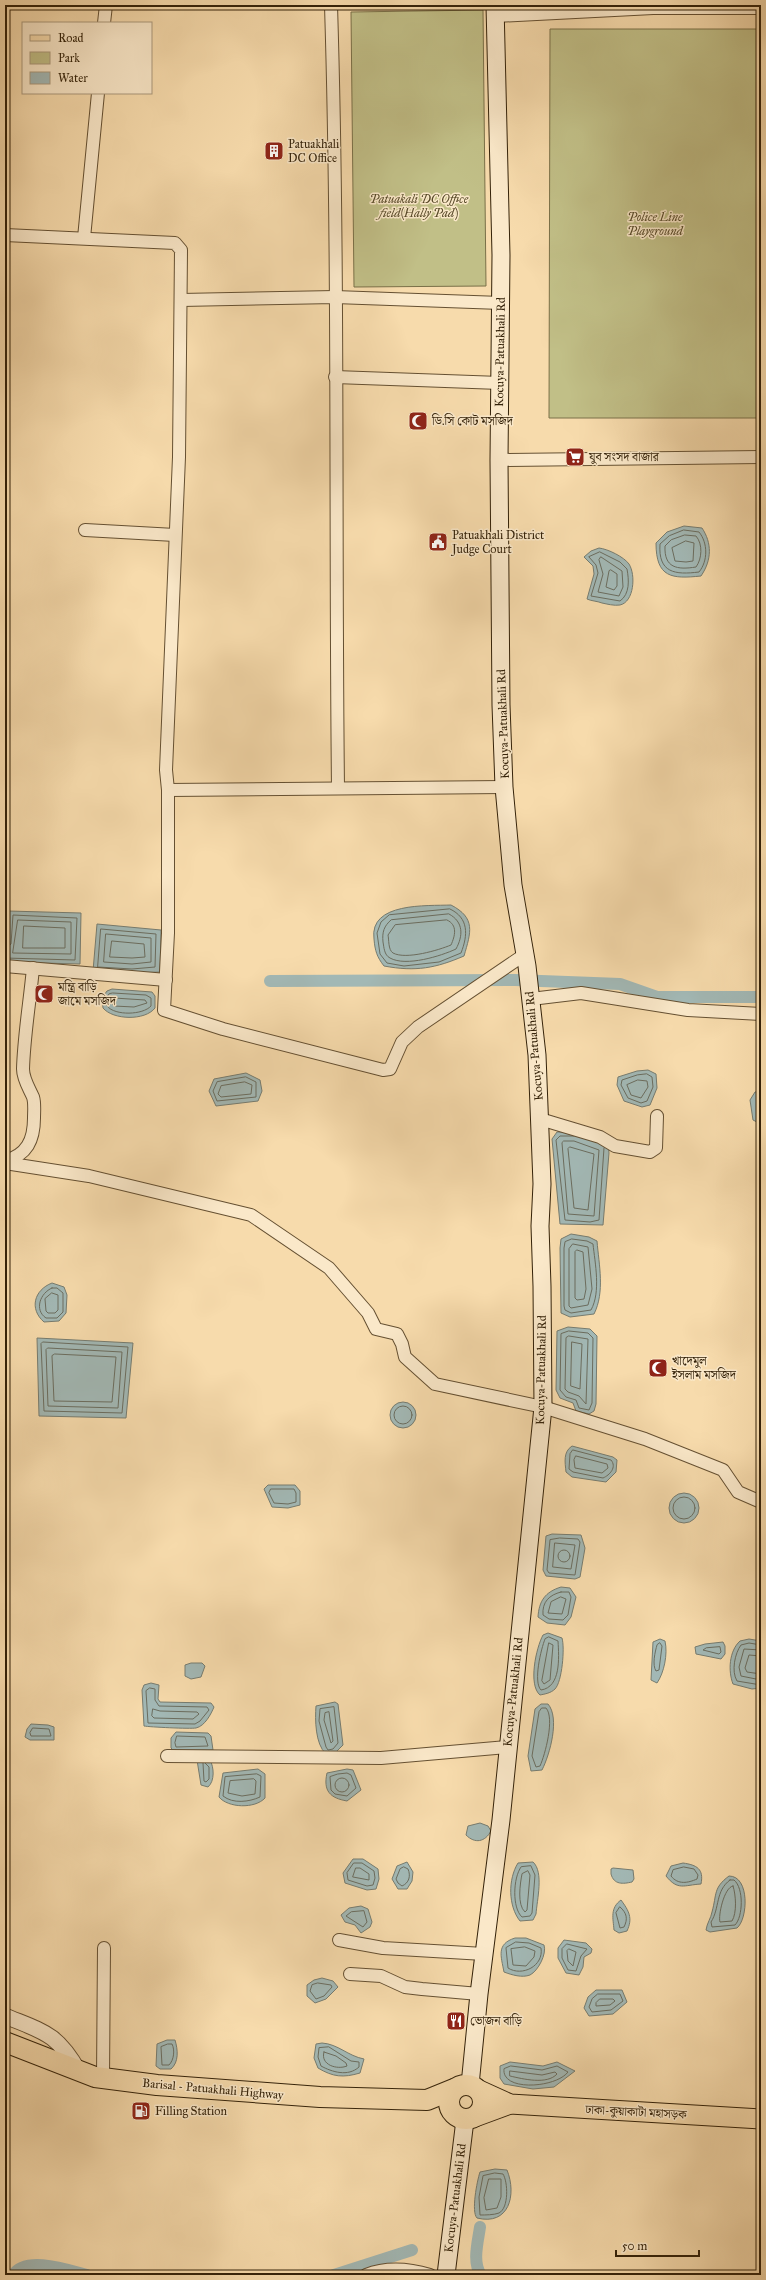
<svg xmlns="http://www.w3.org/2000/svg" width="766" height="2280" font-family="'IM FELL Great Primer','Noto Serif Bengali',serif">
<rect width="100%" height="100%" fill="#f7dbac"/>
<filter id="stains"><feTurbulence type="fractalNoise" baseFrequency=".005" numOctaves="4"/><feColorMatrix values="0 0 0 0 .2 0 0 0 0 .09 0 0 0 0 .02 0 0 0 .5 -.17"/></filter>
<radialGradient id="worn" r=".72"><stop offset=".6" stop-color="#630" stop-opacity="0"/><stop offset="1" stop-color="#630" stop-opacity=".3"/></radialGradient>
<g fill="#c1bf87" stroke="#7a7048">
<path d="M483 10 486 286 354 287 351 12Z"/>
<path d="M550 29H761V418H549Z"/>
</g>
<g fill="#a2b8b5" stroke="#767c70">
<path d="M684 526 702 528C712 543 712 560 701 576 672 579 656 578 656 543L667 532Z"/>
<path d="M599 548C608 549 624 557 629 564 636 575 634 602 620 605 614 606 607 604 602 603 597 601 591 601 587 599L594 574 593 566 584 557 591 551Z"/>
<path d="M451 905C476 918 471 932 464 956 436 968 416 972 384 966 377 957 375 951 374 939 369 902 427 906 451 905Z"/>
<path d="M8 911 81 913 80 964 6 962Z"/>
<path d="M97 924 161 930 160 972 132 973 93 971Z"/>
<path d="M112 989 152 992 155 996V1008C145 1021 113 1020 103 1008L102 998 107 991Z"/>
<path d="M648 1070 656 1074 657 1088 650 1105 642 1107 624 1101 617 1085 618 1077 637 1071Z"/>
<path d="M246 1073 260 1080 262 1091 258 1101 216 1106 209 1091 214 1079Z"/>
<path d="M761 1091V1124L753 1120 750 1100 755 1092Z"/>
<path d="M557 1132H575L608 1143 609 1153 603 1225 560 1224 552 1139Z"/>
<path d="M571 1234 589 1237 597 1241C599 1265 605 1292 594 1314L570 1317 561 1313 560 1248 561 1239Z"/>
<path d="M52 1283 64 1287 67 1295 66 1313 59 1321 44 1322C29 1309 34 1290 52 1283Z"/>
<path d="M568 1327 590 1329 597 1336 596 1404 594 1411 589 1414 576 1411 573 1403 560 1398 556 1390 557 1331Z"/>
<path d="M37 1338 133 1343 126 1418 39 1416Z"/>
<circle cx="403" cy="1415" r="13"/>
<path d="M572 1446 613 1457 617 1460 616 1472 606 1482 572 1477 566 1472C565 1462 563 1452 572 1446Z"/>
<path d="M268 1485H295L300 1491V1505L288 1508 272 1507 264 1489Z"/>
<circle cx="684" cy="1508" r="15"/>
<path d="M552 1534 581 1535 585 1548 580 1577 575 1579 546 1576 543 1570 546 1536Z"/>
<path d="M561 1587 570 1588 576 1597 571 1617 565 1625 547 1623 538 1617C539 1601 545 1592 561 1587Z"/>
<path d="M548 1633 562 1638C565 1648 562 1682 555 1689 551 1693 545 1694 540 1695 528 1685 536 1648 543 1635Z"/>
<path d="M660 1639 665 1641C668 1654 664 1673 657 1683L651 1680 653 1642Z"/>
<path d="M749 1639 761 1641V1688L752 1689 733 1684C728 1671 729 1651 740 1641Z"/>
<path d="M723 1642 725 1646V1654L721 1659 696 1654 695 1647 705 1644Z"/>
<path d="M191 1663H202L205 1666 201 1677 191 1679 185 1676V1665Z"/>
<path d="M151 1683 159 1685 158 1699 160 1702 211 1703 214 1707C211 1714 205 1726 196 1728 190 1729 149 1727 144 1726L142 1690 144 1685Z"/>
<path d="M335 1702 338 1704 343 1745 335 1753 326 1754C315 1744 315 1719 316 1706Z"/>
<path d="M541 1704H548C560 1718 550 1754 542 1770L531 1771 528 1756 535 1709Z"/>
<path d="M31 1724 48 1725 54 1727V1740H30L25 1737 27 1729Z"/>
<path d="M176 1732 208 1733 211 1736 213 1750H173L171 1748V1738Z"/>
<path d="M197 1760H210C214 1767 215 1781 208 1787L201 1785Z"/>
<path d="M258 1769 265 1774V1798C255 1809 228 1808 219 1797L223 1773Z"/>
<path d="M347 1769 353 1770 361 1790 347 1801C330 1798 323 1791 327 1773Z"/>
<path d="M480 1823 488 1826 491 1831C485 1842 475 1844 466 1835L468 1826Z"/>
<path d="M353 1859H363L378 1869 379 1879 376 1889 367 1890 345 1883 343 1873Z"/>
<path d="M407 1862 413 1872 412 1881 407 1889H398L392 1879 397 1866Z"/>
<path d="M533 1862C544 1872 537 1900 536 1914L533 1920 520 1921C508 1906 508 1879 518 1863Z"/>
<path d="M683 1863C697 1865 704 1869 701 1884 684 1885 678 1891 666 1876L671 1866Z"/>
<path d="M613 1868 633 1870 634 1879 632 1882C623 1884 614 1885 611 1874V1869Z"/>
<path d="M729 1876C750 1876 748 1919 737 1928L710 1932 706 1930C707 1923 711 1918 712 1912 717 1894 713 1888 729 1876Z"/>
<path d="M621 1900C629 1911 633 1918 627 1931L619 1933 614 1930C613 1918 610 1908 621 1900Z"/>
<path d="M361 1906 368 1909 372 1922 370 1927 361 1933 355 1925 345 1922 341 1915 349 1908Z"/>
<path d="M515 1938H526L544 1945C547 1954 538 1971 530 1975 522 1978 512 1975 504 1972 501 1956 496 1944 515 1938Z"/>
<path d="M564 1940 586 1943 592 1949 591 1953 584 1957 583 1967 579 1975 566 1973 558 1958V1948Z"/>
<path d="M322 1978 333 1981 338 1987 326 1999 315 2003 307 1996V1985L314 1980Z"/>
<path d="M596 1990H622L627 2002 613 2014 589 2016 584 2008 588 1997Z"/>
<path d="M167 2040H175C178 2050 179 2062 171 2069H160L156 2066 157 2044Z"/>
<path d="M322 2043C338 2044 348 2056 364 2059L360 2073C343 2078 333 2077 318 2068L314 2058 316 2044Z"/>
<path d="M510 2062 543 2066 557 2062 575 2071 554 2087 533 2089 504 2084 500 2078V2066Z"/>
<path d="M495 2169 507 2170C517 2195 509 2226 477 2218 471 2212 477 2181 480 2172Z"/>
</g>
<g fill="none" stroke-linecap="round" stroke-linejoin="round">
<g stroke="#6b6d5f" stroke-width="1">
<path d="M684 530 699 532C708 543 708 561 699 572 675 575 658 573 660 544L669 536Z"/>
<path d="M685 535 696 536C703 544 702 559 696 567 677 570 664 568 665 546L671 540Z"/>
<path d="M686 541 694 543 693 561 686 562 675 561 672 548Z"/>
<path d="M600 552 620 562 627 569C629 580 630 594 620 601L591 596 598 573 596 565 589 557Z"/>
<path d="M601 557 622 571 623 587 619 596 598 592 603 574 599 560Z"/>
<path d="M611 570 617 574V586L614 590 606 587 609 571Z"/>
<path d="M450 909C469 918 468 935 461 953L439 962 404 966 387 963 380 954 377 933 381 922 389 915Z"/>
<path d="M449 914C464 922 463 936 456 949 441 956 406 967 390 958 384 955 384 947 383 942 382 932 384 926 391 920Z"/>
<path d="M18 920 71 922V954L13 953Z"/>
<path d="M447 920C458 925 455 936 451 945 439 950 406 960 393 953 388 950 389 939 388 935L395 925Z"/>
<path d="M24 926 65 928V948H23Z"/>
<path d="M101 929 156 934 155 967 132 969 98 967Z"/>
<path d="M106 934 151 938V962L132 964 104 962Z"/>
<path d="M112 941 144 944 145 957 132 958 110 957Z"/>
<path d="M5 948 11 944 13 915 77 918 75 960 5 958"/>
<path d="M113 993 146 995 151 998V1006C143 1015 115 1016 107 1006L106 999 109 994Z"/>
<path d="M114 998 145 1000 147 1003 134 1007 114 1006 111 1002Z"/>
<path d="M647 1074 652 1077 653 1087 647 1101 641 1103 628 1098 621 1085 622 1080 637 1075Z"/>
<path d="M246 1077 256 1082V1097L217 1101 213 1091 217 1082Z"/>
<path d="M638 1080 647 1081 648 1087 641 1098 631 1095 627 1085Z"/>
<path d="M245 1082 252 1085 251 1094 221 1097 218 1094 221 1086Z"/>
<path d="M574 1136H560L556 1140 565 1220 590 1222 599 1220 604 1148"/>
<path d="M564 1141H574L599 1150 594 1216 568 1214 562 1143Z"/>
<path d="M570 1147 594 1154 588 1210 574 1208 568 1149Z"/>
<path d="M572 1239 587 1241 593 1244C595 1263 601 1292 591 1310L571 1313 565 1310 564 1306V1248L565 1242Z"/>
<path d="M573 1244 588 1247 592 1289 588 1305 571 1308 569 1306V1249Z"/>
<path d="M577 1250 583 1252 586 1289 584 1299 577 1300 575 1298V1252Z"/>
<path d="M52 1288H57L63 1293V1312L57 1318H46C34 1310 40 1293 52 1288Z"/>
<path d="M52 1293 58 1295V1310L55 1313H48L46 1311 45 1299Z"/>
<path d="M569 1331 588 1333 593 1338 592 1403 589 1410 579 1408 576 1400 566 1397 560 1390 561 1334Z"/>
<path d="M569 1336 588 1339 586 1404 579 1396 568 1392 565 1389 566 1338Z"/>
<path d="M43 1342 128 1347 122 1413 44 1411 41 1344Z"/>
<path d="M572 1342 582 1344 580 1389 571 1386Z"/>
<path d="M48 1348 122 1352 118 1408 48 1406 46 1350Z"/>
<path d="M55 1354 116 1357 112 1402 54 1401 52 1356Z"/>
<circle cx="403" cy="1415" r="9"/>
<path d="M573 1450 611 1460C617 1467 610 1475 603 1478L573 1472 569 1469 570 1454Z"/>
<path d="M576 1456 607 1464 608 1468 602 1473 575 1468 574 1460Z"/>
<path d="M271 1489H294L296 1493V1502L288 1504 274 1503 269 1493Z"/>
<circle cx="684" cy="1508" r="11"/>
<path d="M560 1538 578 1539 580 1542 575 1575 549 1573 547 1570 550 1540Z"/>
<path d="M555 1543 575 1545 571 1569 553 1567Z"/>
<circle cx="564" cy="1556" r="6"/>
<path d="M561 1592H569L571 1597 568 1615 563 1620 549 1619 543 1615C542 1602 549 1595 561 1592Z"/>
<path d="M561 1597 566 1599 562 1614 548 1613 551 1602Z"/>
<path d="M549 1637 558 1641C559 1658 561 1687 541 1690 533 1682 541 1649 545 1639Z"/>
<path d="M549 1643 553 1645 550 1680 544 1684 542 1681Z"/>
<path d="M660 1643 662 1646 659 1670 656 1671C652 1665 655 1652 657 1645Z"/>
<path d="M761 1645 749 1643 741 1645C735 1653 731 1671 737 1681L761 1685"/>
<path d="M720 1647 721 1652 719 1654 703 1650 706 1648Z"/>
<path d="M761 1650 744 1649 739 1667 741 1676 761 1680"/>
<path d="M761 1656 749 1655 745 1668 747 1672 761 1674"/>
<path d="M150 1688 155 1689V1700L159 1706 207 1707 209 1710 200 1721 195 1724 148 1723 146 1691Z"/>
<path d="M334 1707 338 1743 333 1749 328 1750 326 1747 319 1721 320 1709Z"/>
<path d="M542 1708H546C555 1718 545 1755 540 1766L536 1767 532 1756 539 1712Z"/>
<path d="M153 1709 160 1711 197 1712 199 1714 193 1719 154 1718 152 1716Z"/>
<path d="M329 1712 333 1741 331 1743 324 1720 325 1713Z"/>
<path d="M33 1728 49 1729 51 1736H31L30 1733Z"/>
<path d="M177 1736 205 1737 208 1746 176 1747 175 1743Z"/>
<path d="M203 1763 204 1781 206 1782 209 1779V1767L205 1763"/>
<path d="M257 1774 261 1776 260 1797C249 1802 233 1804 223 1796L225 1777Z"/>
<path d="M338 1774 347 1773 351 1775 356 1788 347 1796 335 1794 331 1790 330 1777Z"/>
<circle cx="342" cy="1785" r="7"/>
<path d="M254 1779 256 1781 255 1794 242 1796 228 1793 230 1781Z"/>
<path d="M354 1863H362L374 1871 375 1878 373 1885 367 1886 348 1880 347 1873Z"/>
<path d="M531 1866 535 1875 532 1913 530 1916 522 1917C512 1908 513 1878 521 1867Z"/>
<path d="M404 1867 408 1869C411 1876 409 1883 402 1886L398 1883 396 1879 400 1869Z"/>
<path d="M684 1867 694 1869 698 1875 697 1879C688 1883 678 1885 671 1876L673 1870Z"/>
<path d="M356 1868H360L369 1874V1880L353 1877Z"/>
<path d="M528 1871 530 1875 527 1910 525 1912C517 1905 520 1884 522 1874Z"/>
<path d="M730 1880H734C744 1888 743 1917 735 1925L712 1927 711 1922C720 1908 715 1891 730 1880Z"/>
<path d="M733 1886C736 1895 737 1913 732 1921L720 1922C718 1916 724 1887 733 1886Z"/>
<path d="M620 1907C627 1913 628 1919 624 1927L620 1928 616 1913Z"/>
<path d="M364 1911 367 1922 363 1927 346 1916 351 1912Z"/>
<path d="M516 1942 529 1943 541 1948C544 1966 522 1977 508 1968L506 1948Z"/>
<path d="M567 1944 587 1949 581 1956 576 1971 568 1970 562 1958V1949Z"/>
<path d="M525 1947 535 1951 534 1957 526 1966 513 1965 511 1949Z"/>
<path d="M569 1949 576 1952 573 1966 568 1961 567 1951Z"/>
<path d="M318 1983 331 1985 332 1987 324 1996 316 1999 310 1991 312 1985Z"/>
<path d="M598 1994H620L623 2001 611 2010 592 2012 589 2007 592 1999Z"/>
<path d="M600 1999H613L615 2001 610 2005 596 2006V2003Z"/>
<path d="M168 2044H172C175 2050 174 2060 169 2065H162L161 2047Z"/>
<path d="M329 2047 351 2061 359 2062V2067C348 2077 332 2072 321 2066L318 2057 319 2048Z"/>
<path d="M324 2052 336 2056 346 2063 347 2066C337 2070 320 2065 324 2052Z"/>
<path d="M511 2066 542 2070 557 2066 568 2072C556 2088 501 2092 504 2069Z"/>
<path d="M510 2071 542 2075 555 2072 557 2074C547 2085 523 2079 510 2076Z"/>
<path d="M495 2173 503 2174C508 2182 509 2208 499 2213 494 2215 485 2215 480 2215L479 2197 483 2176Z"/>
<path d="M489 2179H501V2197L497 2208 486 2210 484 2198Z"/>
</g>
<g stroke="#a2b8b5" stroke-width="12">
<path d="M270 981 515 980 620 984 657 997H761"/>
<path d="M480 2227C478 2242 472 2262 481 2275"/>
<path d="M13 2275C26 2255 68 2270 87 2275"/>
<path d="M334 2275 412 2250"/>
</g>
<defs>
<g id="minor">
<path d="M331 5C339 266 335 527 338 788"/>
<path d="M496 16 653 8H761"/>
<path d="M104 23 106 5"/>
<path d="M5 235 175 243 181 250 179 457 166 770 168 790V933L164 1010 223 1029 383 1070 390 1069 402 1042 418 1027 524 955"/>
<path d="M84 238 98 93"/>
<path d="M181 300 335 297 501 303"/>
<path d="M335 377 500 383"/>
<path d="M499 460 761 457"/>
<path d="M85 530 175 535"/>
<path d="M168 790 504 787"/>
<path d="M5 966 166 980"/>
<path d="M531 999 581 993 688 1010 761 1014"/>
<path d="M540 1119 600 1137 615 1146 650 1152 656 1148 657 1116"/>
<path d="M5 1161C27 1155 34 1140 34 1118 34 1112 35 1103 33 1097 29 1088 23 1079 23 1069 24 1035 30 1001 33 968"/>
<path d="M5 1163 89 1176 251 1215 329 1268 368 1313 376 1329 397 1334 402 1344 405 1357 435 1384 543 1407 645 1439 723 1470 738 1492 761 1502"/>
<path d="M167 1756 381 1758 507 1747"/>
<path d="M339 1940 383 1948 484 1954"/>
<path d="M350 1974 381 1976 405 1987 422 1989 479 1994"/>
<path d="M103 2078 104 1948"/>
<path d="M366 2275C386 2267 410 2269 430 2275"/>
</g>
<path id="tertiary" d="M5 2016C44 2032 57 2033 79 2072"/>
<g id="secondary">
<path d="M470 2085 479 1994 501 1820 543 1407 542 1286 540 1226 542 1184 537 1055 527 966 513 885 504 787 501 705 499 460 501 255 495 5"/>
<path d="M446 2275 465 2120"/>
</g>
<g id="primary">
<path d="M477 2089 510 2104 761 2119"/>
<path d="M475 2117 510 2104"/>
</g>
<g id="trunk">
<path d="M5 2042 95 2077 157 2085 320 2097 427 2100 454 2089"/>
<circle cx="466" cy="2102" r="17"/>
</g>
</defs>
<use href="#minor" stroke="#655032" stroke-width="14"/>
<use href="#tertiary" stroke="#655032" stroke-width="17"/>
<use href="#secondary" stroke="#342209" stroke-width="19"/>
<use href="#primary" stroke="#342209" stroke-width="21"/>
<use href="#trunk" stroke="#342209" stroke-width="22"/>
<use href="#minor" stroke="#fae8c9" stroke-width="12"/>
<use href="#tertiary" stroke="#fae8c9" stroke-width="15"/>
<use href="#secondary" stroke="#fae8c9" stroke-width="17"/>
<use href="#primary" stroke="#f7dbac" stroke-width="19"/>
<use href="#trunk" stroke="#f7dbac" stroke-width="20"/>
</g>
<defs>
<symbol id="building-square" viewBox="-11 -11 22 22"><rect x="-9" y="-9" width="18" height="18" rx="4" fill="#8f2418" stroke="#fae8c9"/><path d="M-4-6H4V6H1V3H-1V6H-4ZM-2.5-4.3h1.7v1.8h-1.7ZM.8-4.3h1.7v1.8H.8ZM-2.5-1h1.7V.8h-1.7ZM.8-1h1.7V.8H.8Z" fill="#fff"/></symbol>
<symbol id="mosque-square" viewBox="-11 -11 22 22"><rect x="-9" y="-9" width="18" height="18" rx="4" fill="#8f2418" stroke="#fae8c9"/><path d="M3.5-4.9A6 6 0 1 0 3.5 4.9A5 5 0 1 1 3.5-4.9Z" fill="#fff"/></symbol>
<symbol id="supermarket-square" viewBox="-11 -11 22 22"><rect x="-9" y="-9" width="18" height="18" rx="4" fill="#8f2418" stroke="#fae8c9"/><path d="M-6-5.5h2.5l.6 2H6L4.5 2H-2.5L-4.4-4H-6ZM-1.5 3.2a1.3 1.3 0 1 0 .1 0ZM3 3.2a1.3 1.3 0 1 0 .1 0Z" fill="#fff"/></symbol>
<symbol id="civic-square" viewBox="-11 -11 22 22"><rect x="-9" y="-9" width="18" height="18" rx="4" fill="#8f2418" stroke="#fae8c9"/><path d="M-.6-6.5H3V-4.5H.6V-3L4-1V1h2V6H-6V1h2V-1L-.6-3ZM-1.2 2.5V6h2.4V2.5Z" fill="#fff"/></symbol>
<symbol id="restaurant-square" viewBox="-11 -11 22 22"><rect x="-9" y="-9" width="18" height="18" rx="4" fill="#8f2418" stroke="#fae8c9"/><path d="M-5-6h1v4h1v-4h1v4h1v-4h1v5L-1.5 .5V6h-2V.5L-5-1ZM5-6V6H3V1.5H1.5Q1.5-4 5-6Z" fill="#fff"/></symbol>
<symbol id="fuel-square" viewBox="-11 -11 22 22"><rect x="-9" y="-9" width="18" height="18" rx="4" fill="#8f2418" stroke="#fae8c9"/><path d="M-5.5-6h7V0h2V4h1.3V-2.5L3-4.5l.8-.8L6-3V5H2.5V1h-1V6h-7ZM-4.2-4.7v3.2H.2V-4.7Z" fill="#fff"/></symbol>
</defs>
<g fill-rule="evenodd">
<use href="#building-square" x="263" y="140" width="22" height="22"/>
<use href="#mosque-square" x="407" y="410" width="22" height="22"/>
<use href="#supermarket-square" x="564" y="446" width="22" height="22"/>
<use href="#civic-square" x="427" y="531" width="22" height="22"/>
<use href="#mosque-square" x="33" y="983" width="22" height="22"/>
<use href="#mosque-square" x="647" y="1357" width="22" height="22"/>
<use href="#restaurant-square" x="445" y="2010" width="22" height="22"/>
<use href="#fuel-square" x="130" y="2100" width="22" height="22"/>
</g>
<g text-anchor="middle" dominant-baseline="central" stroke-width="3" stroke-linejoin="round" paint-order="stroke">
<g font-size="12" fill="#342209" stroke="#fae8c9" text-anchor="start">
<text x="288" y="144">Patuakhali<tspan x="288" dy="14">DC Office</tspan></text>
<text x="432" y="421">ডি.সি কোট মসজিদ</text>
<text x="589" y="457">যুব সংসদ বাজার</text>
<text x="452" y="535">Patuakhali District<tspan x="452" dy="14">Judge Court</tspan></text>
<text x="58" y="987">মন্ত্রি বাড়ি<tspan x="58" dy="14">জামে মসজিদ</tspan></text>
<text x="672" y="1361">খাদেমুল<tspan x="672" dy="14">ইসলাম মসজিদ</tspan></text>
<text x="470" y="2021">ভোজন বাড়ি</text>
<text x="155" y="2111">Filling Station</text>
</g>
<g font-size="12" font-style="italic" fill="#574928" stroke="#fae8c9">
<text x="419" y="199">Patuakali DC Office<tspan x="419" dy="14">field(Hally Pad)</tspan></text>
<text x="655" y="217">Police Line<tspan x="655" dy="14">Playground</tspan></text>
</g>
<g font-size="12" fill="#342209" stroke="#fae8c9">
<text transform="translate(500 352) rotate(-89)">Kocuya-Patuakhali Rd</text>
<text transform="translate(503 724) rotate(-92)">Kocuya-Patuakhali Rd</text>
<text transform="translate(534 1046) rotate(-95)">Kocuya-Patuakhali Rd</text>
<text transform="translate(541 1370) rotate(-89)">Kocuya-Patuakhali Rd</text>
<text transform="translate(513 1692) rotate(-84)">Kocuya-Patuakhali Rd</text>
<text transform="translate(213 2089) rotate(5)">Barisal - Patuakhali Highway</text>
<text transform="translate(636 2112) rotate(3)">ঢাকা-কুয়াকাটা মহাসড়ক</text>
<text transform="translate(455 2198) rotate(-83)">Kocuya-Patuakhali Rd</text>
</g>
</g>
<rect width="766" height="2280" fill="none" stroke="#f7dbac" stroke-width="20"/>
<rect x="6" y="6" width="754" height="2268" fill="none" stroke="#342209" stroke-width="2"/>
<rect x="10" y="10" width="746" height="2260" fill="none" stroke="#342209"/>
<rect x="22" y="22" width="130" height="72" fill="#fae8c9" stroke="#ab997c"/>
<rect x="30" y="35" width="20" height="6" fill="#f7dbac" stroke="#ab997c"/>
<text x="58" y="42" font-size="12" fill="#342209">Road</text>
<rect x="30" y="52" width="20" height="12" fill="#c1bf87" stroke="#ab997c"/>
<text x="58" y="62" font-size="12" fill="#342209">Park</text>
<rect x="30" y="72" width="20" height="12" fill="#a2b8b5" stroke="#ab997c"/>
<text x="58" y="82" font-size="12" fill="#342209">Water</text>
<path d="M616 2250v6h83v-6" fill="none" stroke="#342209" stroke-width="2"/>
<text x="622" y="2250" font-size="12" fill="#342209" stroke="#fae8c9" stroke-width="3" paint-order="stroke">50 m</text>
<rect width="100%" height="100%" filter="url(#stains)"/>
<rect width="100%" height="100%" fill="url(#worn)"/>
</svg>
